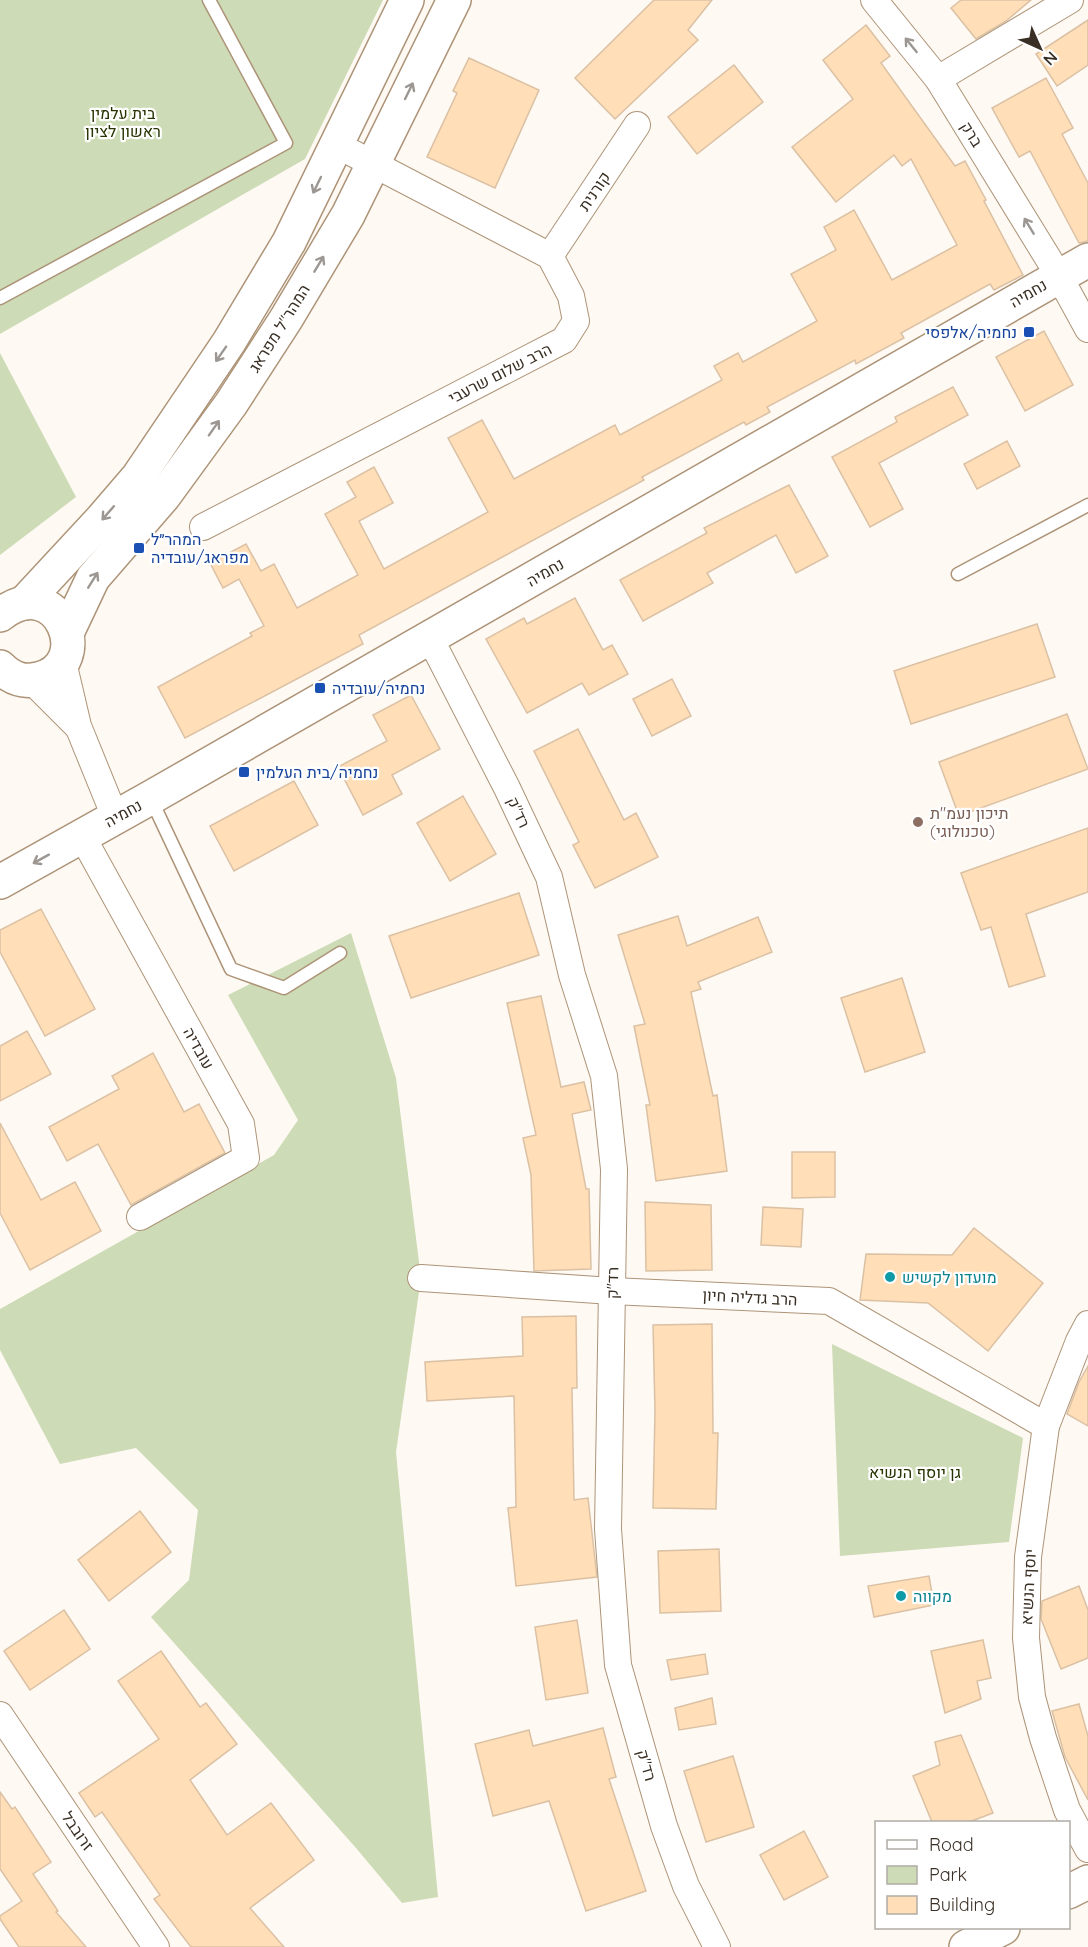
<svg xmlns="http://www.w3.org/2000/svg" width="1088" height="1947" font-family="Quicksand,Heebo,sans-serif">
<rect width="100%" height="100%" fill="#fff9f3"/>
<g fill="#cddbb6">
<path d="M0 0H383L305 159 0 334Z"/>
<path d="M0 353 76 497 0 555Z"/>
<path d="M351 933 396 1078 421 1278 396 1452 438 1897 402 1903 356 1848 151 1617 189 1580 198 1510 136 1448 60 1464 0 1350V1309L274 1155 298 1120 228 995Z"/>
<path d="M832 1344 1023 1438 1009 1542 840 1556Z"/>
</g>
<g fill="#ffdeb8" stroke="#dbc1a4" stroke-width="1.5">
<path d="M654 0H712L688 30 698 40 615 119 575 78Z"/>
<path d="M961 0H1031L1006 21 976 39 951 8Z"/>
<path d="M1088 20V65L1057 86 1036 54Z"/>
<path d="M866 25 890 56 881 63 955 166 965 161 986 200 984 201 1023 275 994 290 990 284 901 333 904 338 856 364 855 360 767 407 770 412 746 425 744 422 642 477 644 480 359 635 363 644 185 738 158 687 252 636 250 633 264 626 239 579 223 588 210 563 246 544 261 571 274 564 297 608 358 575 325 514 356 497 347 482 374 467 393 503 359 521 384 569 488 512 448 438 482 420 514 479 615 425 620 435 722 380 714 366 738 353 743 362 817 321 791 274 836 250 824 227 854 210 892 280 957 245 911 159 902 166 894 155 836 202 792 147 853 99 823 60Z"/>
<path d="M469 58 539 90 495 188 427 157 457 93 453 91Z"/>
<path d="M734 65 763 102 697 154 668 117Z"/>
<path d="M1046 78 1073 128 1062 134 1088 183V241L1079 243 1030 151 1019 157 992 108Z"/>
<path d="M1044 331 1073 385 1025 411 996 357Z"/>
<path d="M953 387 968 415 879 463 903 509 870 527 832 457 897 422 895 417Z"/>
<path d="M1007 441 1020 466 977 489 964 464Z"/>
<path d="M789 485 828 556 796 573 776 535 707 573 713 583 643 621 620 580 707 533 704 528Z"/>
<path d="M575 598 603 650 612 645 628 674 589 695 582 683 527 713 486 639 524 618 527 624Z"/>
<path d="M1037 624 1055 677 911 724 894 671Z"/>
<path d="M672 679 691 716 652 736 633 699Z"/>
<path d="M411 695 440 749 392 775 402 794 363 815 338 767 387 741 373 715Z"/>
<path d="M1067 714 1088 769 959 816 939 762Z"/>
<path d="M578 729 624 820 636 813 658 857 595 888 573 845 579 842 534 751Z"/>
<path d="M294 781 318 825 234 871 210 826Z"/>
<path d="M463 796 496 854 450 881 417 823Z"/>
<path d="M1088 828V892L1026 914 1045 976 1009 987 991 927 981 930 961 873Z"/>
<path d="M519 893 539 955 411 998 389 936Z"/>
<path d="M41 909 95 1009 45 1036 0 952V930Z"/>
<path d="M678 916 687 946 758 917 772 952 698 982 701 989 691 992 713 1096 717 1095 727 1171 656 1181 646 1105H650L634 1026 645 1024 618 935Z"/>
<path d="M902 978 925 1052 865 1072 841 998Z"/>
<path d="M541 996 561 1087 584 1082 591 1110 572 1114 586 1189H589L591 1269 534 1271 531 1175 523 1138 536 1135 507 1003Z"/>
<path d="M27 1031 51 1074 0 1101V1046Z"/>
<path d="M153 1053 184 1112 199 1104 225 1153 131 1205 98 1144 67 1161 49 1127 119 1089 112 1076Z"/>
<path d="M0 1123 41 1200 75 1182 101 1231 30 1270 0 1213Z"/>
<path d="M792 1152H835V1197L792 1198Z"/>
<path d="M645 1202 711 1205 712 1270 646 1271Z"/>
<path d="M763 1207 803 1209 801 1247 761 1245Z"/>
<path d="M974 1228 1043 1283 988 1351 928 1303 860 1300 866 1254 952 1255Z"/>
<path d="M576 1316 577 1388H572L574 1500 588 1498 597 1577 516 1586 508 1508 516 1507 514 1396 427 1401 425 1362 523 1356 522 1317Z"/>
<path d="M712 1324 713 1433H718L716 1509 653 1508 655 1411 653 1325Z"/>
<path d="M1088 1366V1426L1067 1414 1079 1382Z"/>
<path d="M140 1511 171 1552 109 1601 78 1560Z"/>
<path d="M719 1549 721 1611 660 1613 658 1551Z"/>
<path d="M929 1576 934 1605 874 1617 868 1586Z"/>
<path d="M1079 1586 1088 1610V1658L1061 1669 1041 1619 1042 1601Z"/>
<path d="M64 1610 90 1649 30 1690 4 1651Z"/>
<path d="M577 1620 588 1693 546 1700 535 1627Z"/>
<path d="M983 1640 991 1678 977 1681 981 1699 945 1713 931 1651Z"/>
<path d="M161 1651 200 1707 206 1703 237 1744 190 1780 227 1835 271 1803 314 1860 250 1908 284 1947H191L154 1899 160 1895 102 1812 95 1817 79 1793 159 1739 118 1681Z"/>
<path d="M705 1654 708 1674 671 1680 667 1660Z"/>
<path d="M712 1698 716 1724 679 1730 675 1708Z"/>
<path d="M1079 1704 1088 1736V1800L1065 1757 1052 1711Z"/>
<path d="M603 1728 616 1777 609 1779 646 1891 586 1911 549 1801 493 1816 475 1744 529 1730 533 1746Z"/>
<path d="M961 1735 993 1813 969 1822H932L913 1776 940 1765 935 1742Z"/>
<path d="M733 1756 754 1827 706 1842 684 1771Z"/>
<path d="M0 1792 12 1809 15 1807 51 1862 33 1874 58 1911 56 1912 86 1947H19L0 1919V1916L22 1901 0 1869Z"/>
<path d="M804 1831 828 1877 784 1900 760 1855Z"/>
</g>
<g fill="none" stroke-linecap="round" stroke-linejoin="round">
<defs>
<g id="lane">
<path d="M0 298 286 143 209 0"/>
<path d="M958 574 1088 505"/>
<path d="M151 799 231 969 284 988 340 953"/>
</g>
<g id="street">
<path d="M874 0 938 79 1059 276 1088 329"/>
<path d="M938 79 1070 0"/>
<path d="M550 256 637 125"/>
<path d="M203 527 564 340 576 321 571 296 550 256 337 145"/>
<path d="M430 638 507 788 549 877 572 975 604 1076 614 1169 608 1529 618 1665 664 1826 686 1886 717 1947"/>
<path d="M63 662 78 726 115 817"/>
<path d="M32 681 77 726"/>
<path d="M82 836 241 1124 246 1158 140 1217"/>
<path d="M421 1278 612 1291 829 1301 1046 1426"/>
<path d="M1088 1324 1079 1341 1046 1426 1028 1557 1026 1638 1032 1697 1043 1738 1067 1810 1088 1849"/>
<path d="M0 1715 156 1947"/>
</g>
<g id="secondary">
<path d="M24 603 101 520 138 477 229 342 289 242 407 0"/>
<path d="M0 615C58 569 98 665 38 679 23 683 11 678 0 667"/>
<path d="M67 633 93 578 164 496 231 404 286 319 348 215 454 0"/>
<path d="M0 882 150 798 1088 260"/>
<path d="M1068 1892 1088 1882"/>
<path d="M966 1947 1003 1928"/>
</g>
</defs>
<use href="#lane" stroke="#ad9478" stroke-width="15"/>
<use href="#street" stroke="#ad9478" stroke-width="28"/>
<use href="#secondary" stroke="#ad9478" stroke-width="36"/>
<use href="#lane" stroke="#fff" stroke-width="12"/>
<use href="#street" stroke="#fff" stroke-width="26"/>
<use href="#secondary" stroke="#fff" stroke-width="33"/>
</g>
<defs><path id="oneway-shaft" d="M-6 0H5M1.5-3L5.5 0L1.5 3" fill="none" stroke-width="1.6" stroke-linecap="round" stroke-linejoin="round" transform="scale(1.5)"/></defs>
<g stroke="#9c9792">
<use href="#oneway-shaft" transform="translate(911 45) rotate(-129)"/>
<use href="#oneway-shaft" transform="translate(409 91) rotate(-64)"/>
<use href="#oneway-shaft" transform="translate(317 185) rotate(116)"/>
<use href="#oneway-shaft" transform="translate(1029 226) rotate(-121)"/>
<use href="#oneway-shaft" transform="translate(319 264) rotate(-59)"/>
<use href="#oneway-shaft" transform="translate(221 354) rotate(125)"/>
<use href="#oneway-shaft" transform="translate(214 428) rotate(-55)"/>
<use href="#oneway-shaft" transform="translate(108 513) rotate(131)"/>
<use href="#oneway-shaft" transform="translate(93 580) rotate(-58)"/>
<use href="#oneway-shaft" transform="translate(41 859) rotate(151)"/>
</g>
<g fill="#1a4fb4" stroke="#fff" stroke-width="2">
<rect x="1023" y="326" width="12" height="12" rx="3"/>
<rect x="133" y="542" width="12" height="12" rx="3"/>
<rect x="314" y="682" width="12" height="12" rx="3"/>
<rect x="238" y="766" width="12" height="12" rx="3"/>
</g>
<circle fill="#8d6e63" stroke="#fff" stroke-width="2" cx="918" cy="822" r="6"/>
<g fill="#0f9aa8" stroke="#fff" stroke-width="2">
<circle cx="890" cy="1277" r="6"/>
<circle cx="901" cy="1596" r="6"/>
</g>
<g text-anchor="middle" dominant-baseline="central" stroke-width="4.5" stroke-linejoin="round" paint-order="stroke">
<g font-size="16" fill="#273301" stroke="#fff">
<text x="123" y="113">בית עלמין<tspan x="123" dy="18">ראשון לציון</tspan></text>
<text x="915" y="1472">גן יוסף הנשיא</text>
</g>
<g font-size="16" fill="#392f24" stroke="#fff">
<text transform="translate(972 134) rotate(58)">ברק</text>
<text transform="translate(594 191) rotate(-56)">קורנית</text>
<text transform="translate(1028 293) rotate(-30)">נחמיה</text>
<text transform="translate(279 328) rotate(-58)">המהר"ל מפראג</text>
<text transform="translate(500 373) rotate(-27)">הרב שלום שרעבי</text>
<text transform="translate(545 572) rotate(-30)">נחמיה</text>
<text transform="translate(519 812) rotate(65)">רד"ק</text>
<text transform="translate(123 813) rotate(-29)">נחמיה</text>
<text transform="translate(199 1048) rotate(61)">עובדיה</text>
<text transform="translate(612 1283) rotate(-89)">רד"ק</text>
<text transform="translate(750 1297) rotate(3)">הרב גדליה חיון</text>
<text transform="translate(1028 1587) rotate(-87)">יוסף הנשיא</text>
<text transform="translate(647 1765) rotate(74)">רד"ק</text>
<text transform="translate(78 1831) rotate(56)">זרובבל</text>
</g>
<g font-size="16" fill="#164399" stroke="#fff" text-anchor="start">
<text x="1017" y="332" text-anchor="end">נחמיה/אלפסי</text>
<text x="151" y="539">המהר״ל<tspan x="151" dy="18">מפראג/עובדיה</tspan></text>
<text x="332" y="688">נחמיה/עובדיה</text>
<text x="256" y="772">נחמיה/בית העלמין</text>
</g>
<g font-size="16" fill="#785e54" stroke="#fff" text-anchor="start">
<text x="930" y="813">תיכון נעמ"ת<tspan x="930" dy="18">(טכנולוגי)</tspan></text>
</g>
<g font-size="16" fill="#0d838f" stroke="#fff" text-anchor="start">
<text x="902" y="1277">מועדון לקשיש</text>
<text x="913" y="1596">מקווה</text>
</g>
</g>
<rect x="875" y="1821" width="195" height="108" fill="#ffffff" stroke="#b0aca7" stroke-width="1.5"/>
<rect x="887" y="1840" width="30" height="9" fill="#ffffff" stroke="#b0aca7" stroke-width="1.5"/>
<text x="929" y="1851" font-size="18" fill="#392f24">Road</text>
<rect x="887" y="1866" width="30" height="18" fill="#cddbb6" stroke="#b0aca7" stroke-width="1.5"/>
<text x="929" y="1881" font-size="18" fill="#392f24">Park</text>
<rect x="887" y="1896" width="30" height="18" fill="#ffdeb8" stroke="#b0aca7" stroke-width="1.5"/>
<text x="929" y="1911" font-size="18" fill="#392f24">Building</text>
<g transform="translate(1040 48) rotate(135)" stroke="#ffffff" stroke-width="4.5" paint-order="stroke">
<path d="M0-4.5L10 22L0 15L-10 22Z" fill="#392f24"/>
<text y="-9" font-size="16" font-weight="bold" text-anchor="middle" fill="#392f24">N</text>
</g>
</svg>
